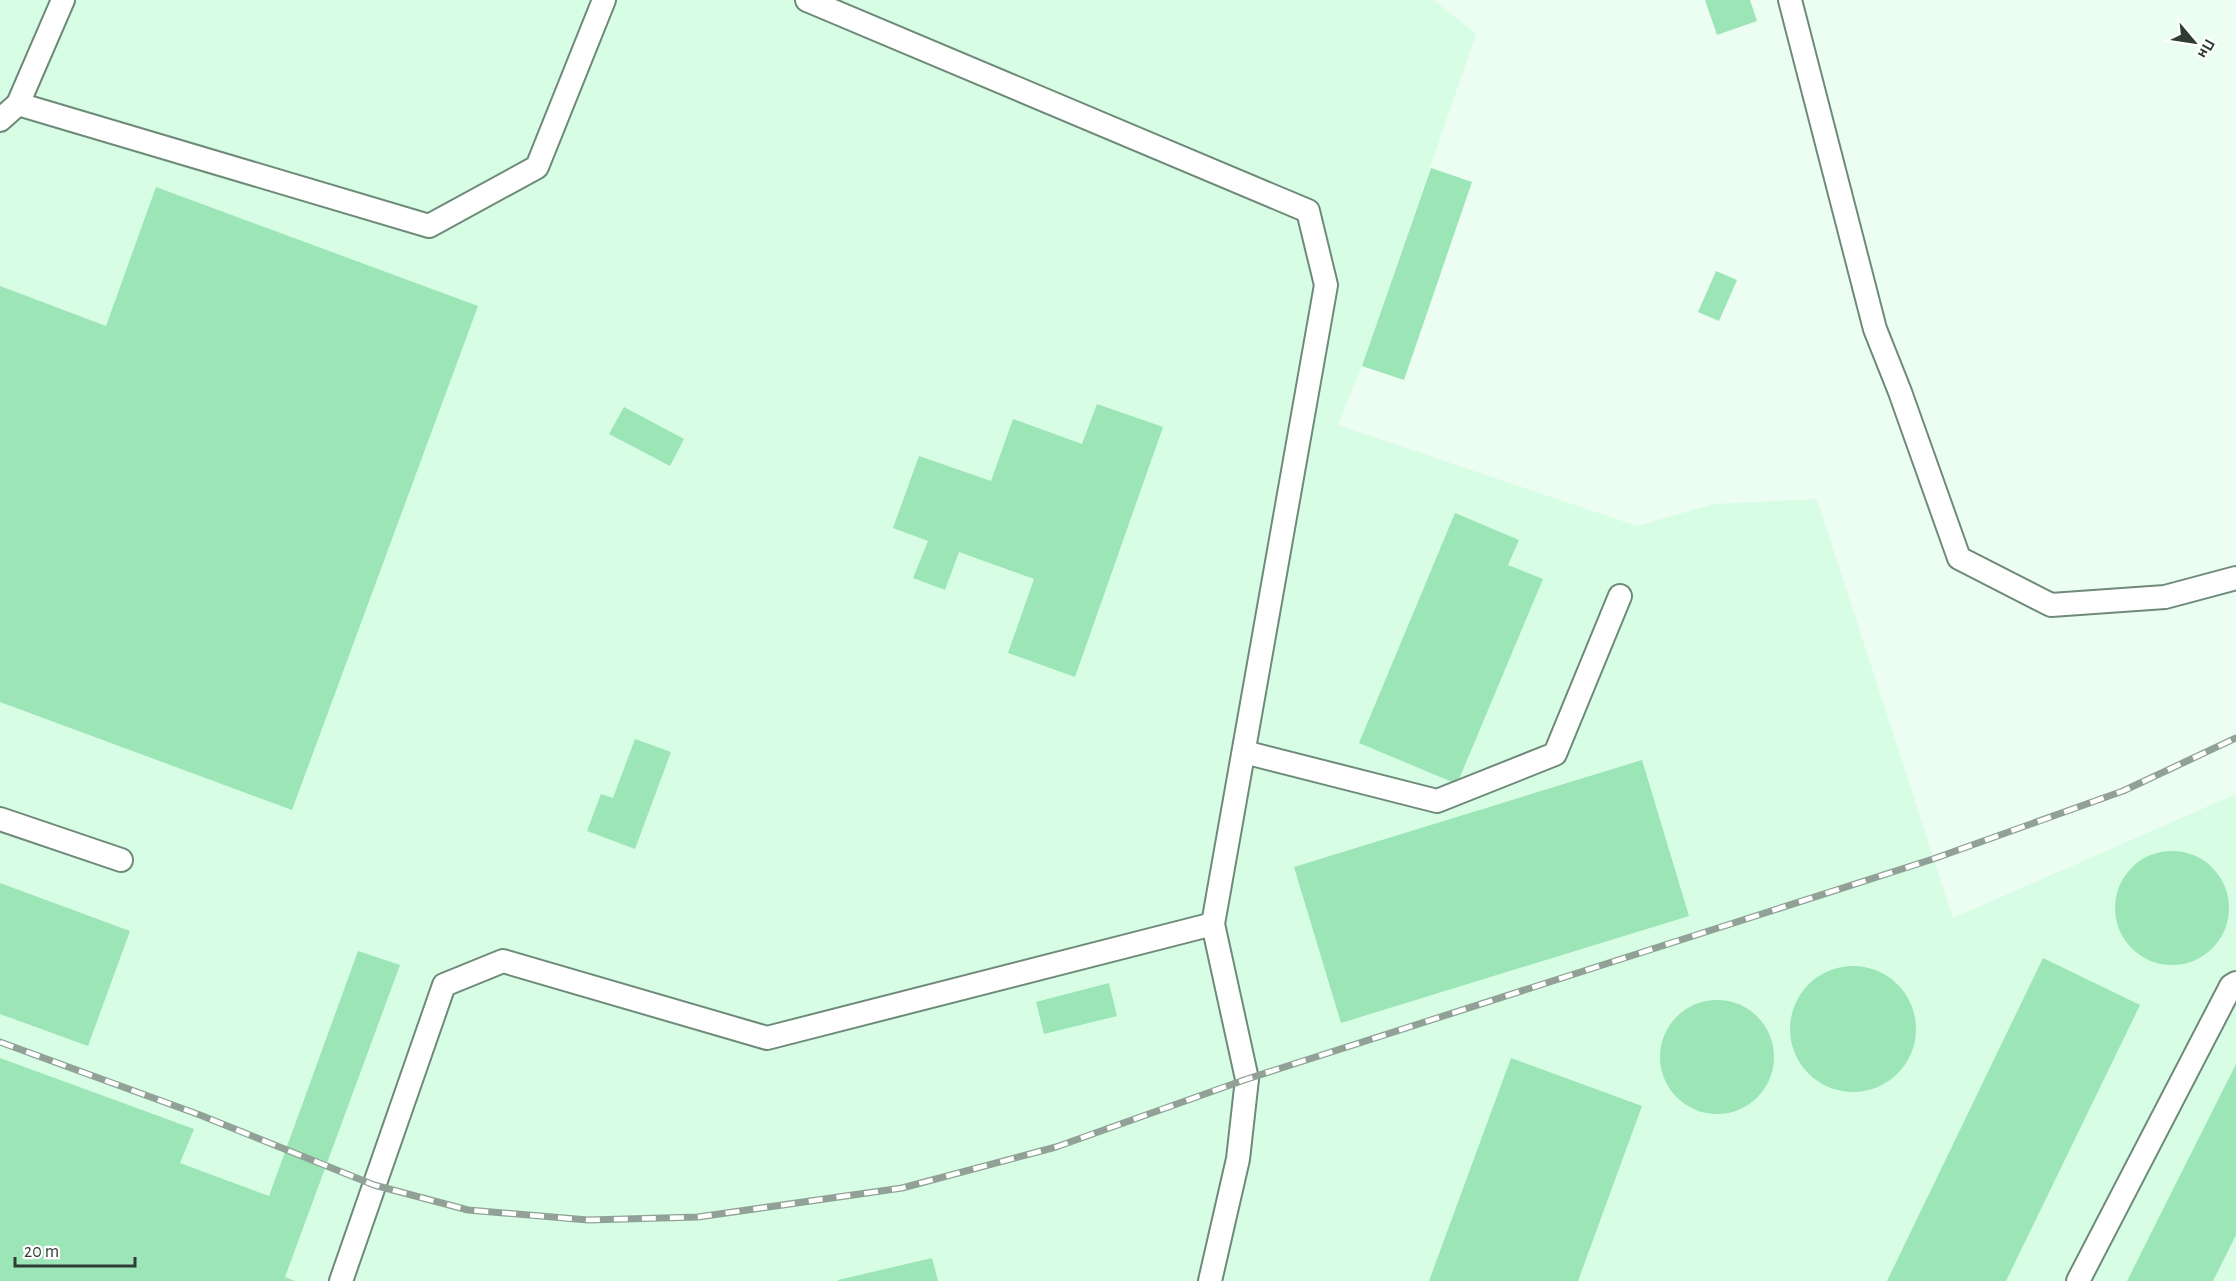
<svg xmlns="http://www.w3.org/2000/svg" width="2236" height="1281" font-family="'Alegreya Sans',sans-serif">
<rect width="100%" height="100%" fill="#ecfef2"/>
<path fill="#d7fde4" d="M0 0H1434L1476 34 1362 366 1338 425 1637 526 1714 504 1817 499 1953 918 2236 794V1281H0Z"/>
<g fill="#9be5b7">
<path d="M1705 0H1750L1757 21 1717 35Z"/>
<path d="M1431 168 1472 182 1404 380 1362 366Z"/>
<path d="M156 187 478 306 292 810 0 702V286L106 326Z"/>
<path d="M1716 271 1737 280 1719 321 1698 312Z"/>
<path d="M1097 404 1163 427 1075 677 1008 653 1034 579 959 552 945 590 913 578 928 541 893 528 919 456 991 481 1013 419 1082 444Z"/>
<path d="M624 407 684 439 670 466 609 434Z"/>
<path d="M1455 513 1519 540 1508 565 1543 579 1457 784 1359 743Z"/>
<path d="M635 739 671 752 635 849 587 831 601 794 613 798Z"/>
<path d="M1642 760 1689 916 1341 1023 1294 867Z"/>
<circle cx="2172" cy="908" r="57"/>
<path d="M0 883 130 931 88 1046 0 1014Z"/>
<path d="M358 951 400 965 285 1277 295 1281H0V1058L194 1129 180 1163 269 1196Z"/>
<path d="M2043 958 2140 1005 2006 1281H1887Z"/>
<circle cx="1853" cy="1029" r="63"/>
<path d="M1109 983 1117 1016 1044 1034 1036 1002Z"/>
<circle cx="1717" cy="1057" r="57"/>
<path d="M1511 1058 1642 1106 1578 1281H1429Z"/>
<path d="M2236 1064V1235L2213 1281H2127Z"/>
<path d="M932 1258 938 1281H838V1280Z"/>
</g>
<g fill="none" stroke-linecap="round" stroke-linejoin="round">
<defs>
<g id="lane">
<path d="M807 0 1308 211 1326 285 1213 924 1247 1079 1238 1159 1210 1281"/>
<path d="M1790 0 1875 329 1900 392 1959 558 2051 605 2165 597 2236 578"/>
<path d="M18 104 429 226 537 167 604 0"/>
<path d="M0 120 18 104 63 0"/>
<path d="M1244 752 1437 801 1555 754 1620 596"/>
<path d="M0 819 121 860"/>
<path d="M341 1281 444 985 503 961 767 1038 1213 924"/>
<path d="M2078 1281 2231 986 2236 983"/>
</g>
</defs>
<use href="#lane" stroke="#6e8a78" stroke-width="26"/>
<use href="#lane" stroke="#fff" stroke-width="22"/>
<defs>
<path id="rail" d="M0 1042 200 1115 374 1185 468 1210 588 1220 698 1217 902 1188 1056 1147 1247 1079 1933 859 2123 791 2236 738"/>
</defs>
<use href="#rail" stroke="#91a197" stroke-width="7"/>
<use href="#rail" stroke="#fff" stroke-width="4.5" stroke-dasharray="14" stroke-linecap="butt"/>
</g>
<g transform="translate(2194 42) rotate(119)" stroke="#ffffff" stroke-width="4.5" paint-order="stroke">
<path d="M0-4.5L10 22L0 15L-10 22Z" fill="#2f3c34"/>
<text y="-9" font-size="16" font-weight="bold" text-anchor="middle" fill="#2f3c34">Пн</text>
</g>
<path d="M15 1257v9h120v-9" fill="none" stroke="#2f3c34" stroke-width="3"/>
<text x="24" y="1257" font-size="18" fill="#2f3c34" stroke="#ffffff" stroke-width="4.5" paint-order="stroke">20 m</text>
</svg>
